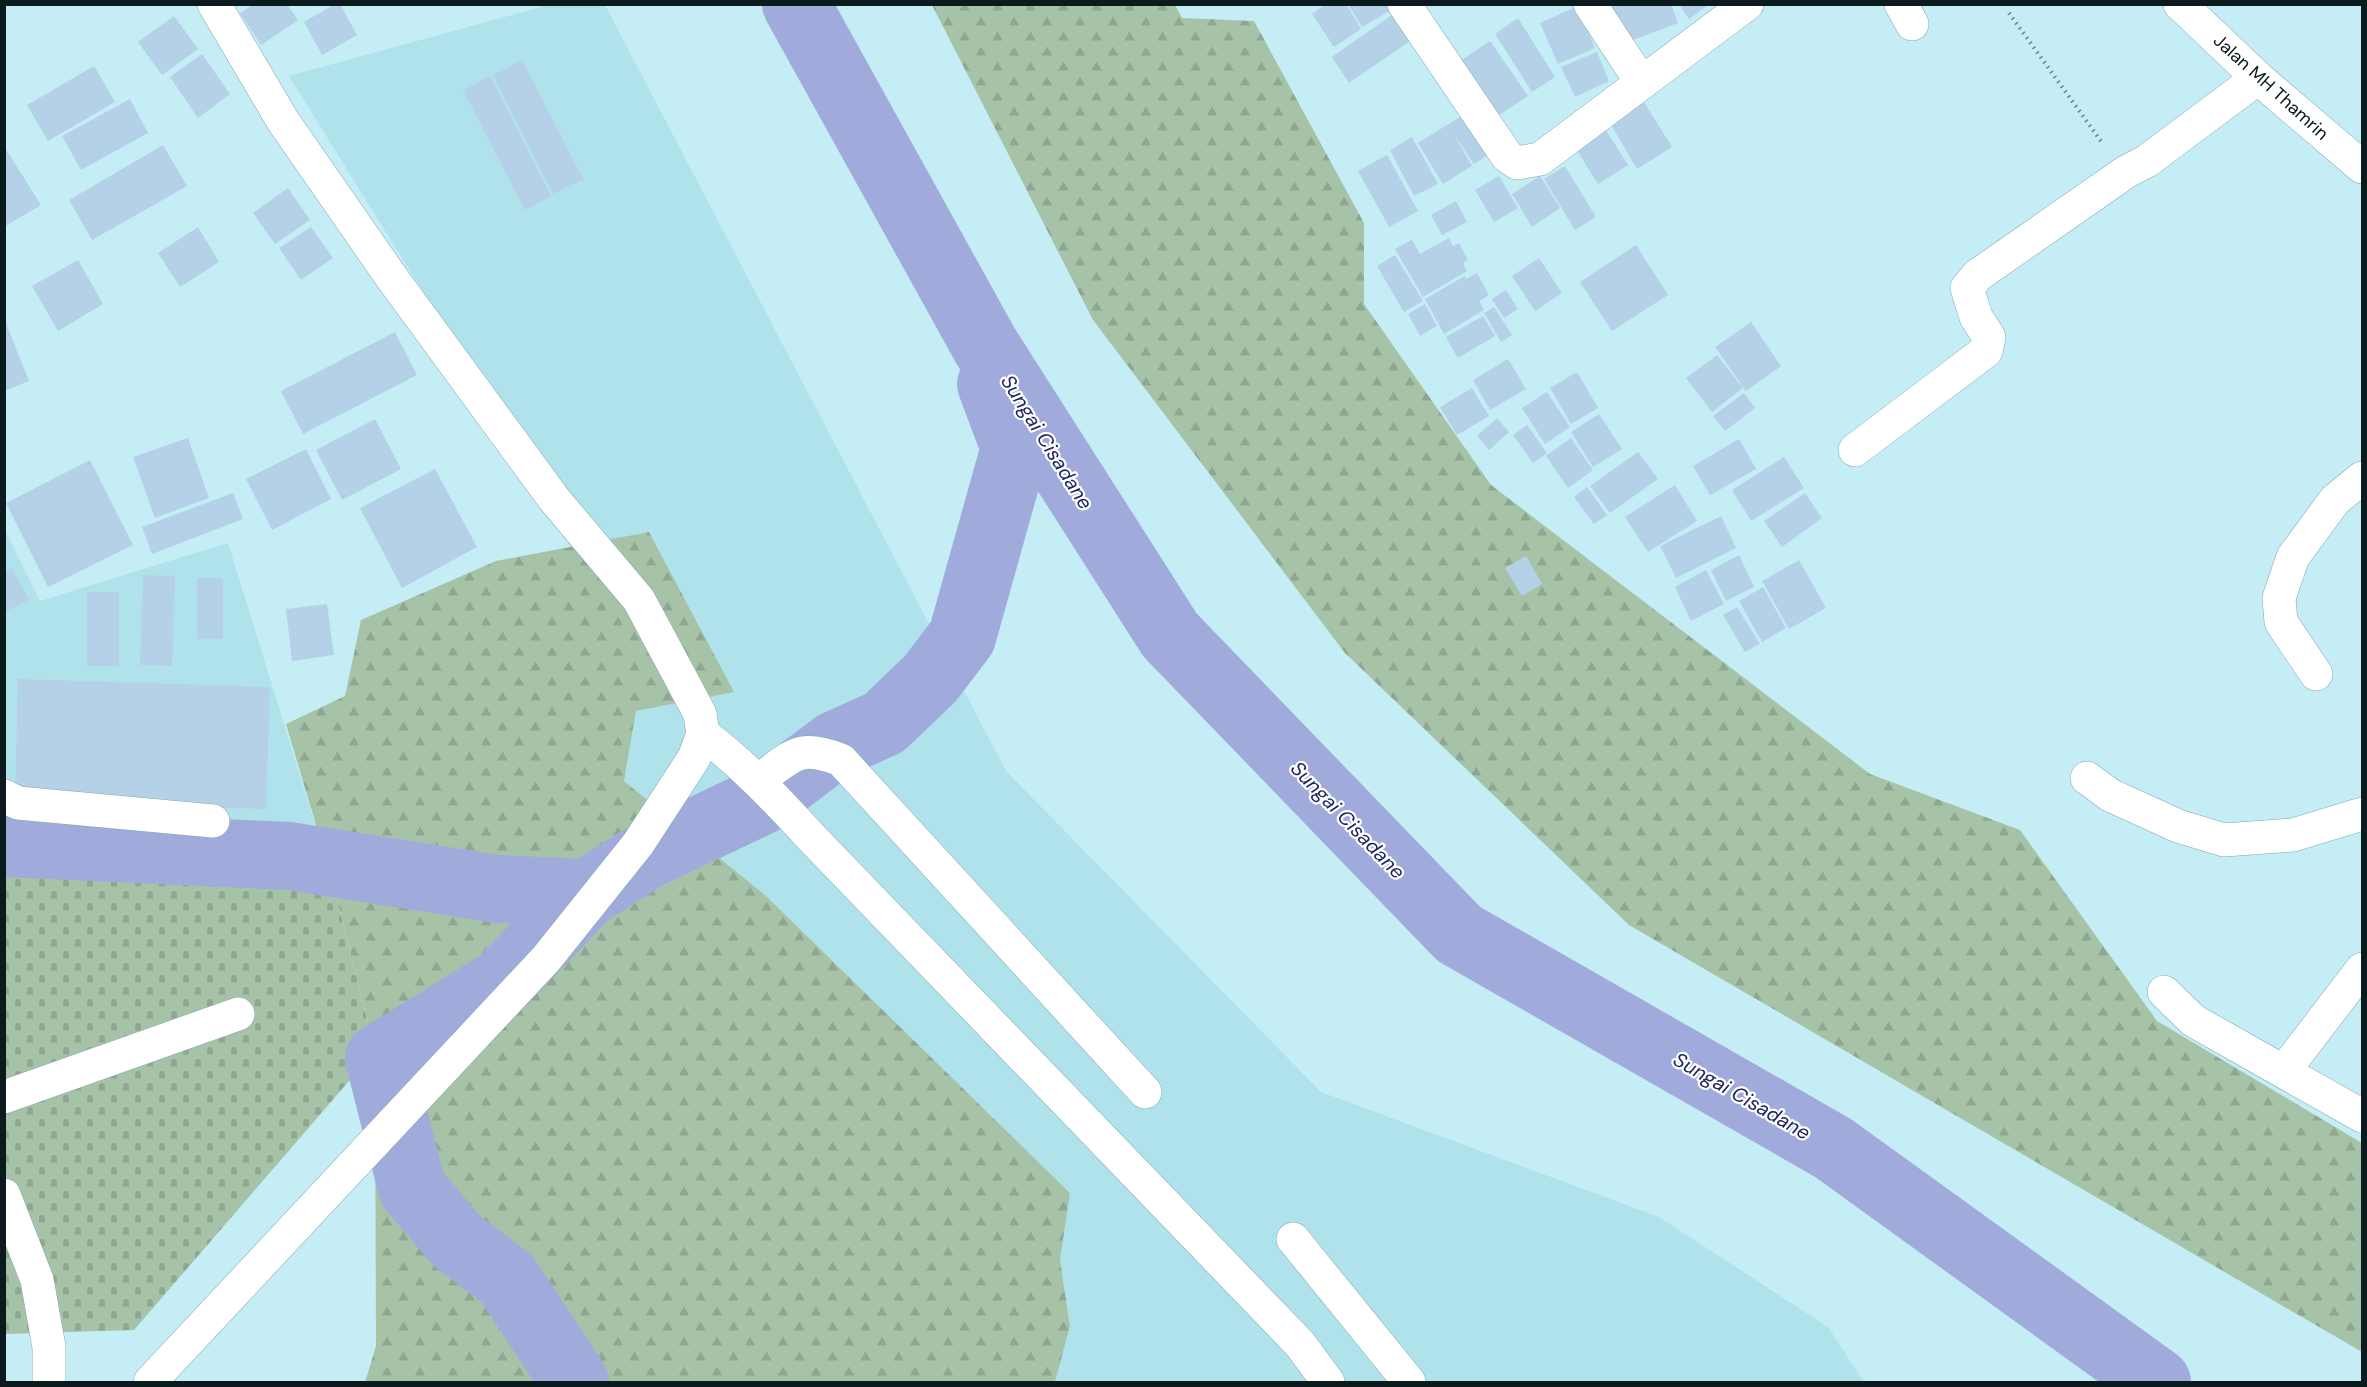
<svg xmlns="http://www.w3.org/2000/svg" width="2367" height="1387" font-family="'DM Sans',sans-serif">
<defs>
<pattern id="forest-firs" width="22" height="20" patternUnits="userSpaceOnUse" patternTransform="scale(1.5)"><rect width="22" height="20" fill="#a6c3a8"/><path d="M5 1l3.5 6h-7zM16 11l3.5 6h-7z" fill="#8ea790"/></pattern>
<pattern id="cemetery-stones" width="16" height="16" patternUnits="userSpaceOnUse" patternTransform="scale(1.5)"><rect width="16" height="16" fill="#a6c3a8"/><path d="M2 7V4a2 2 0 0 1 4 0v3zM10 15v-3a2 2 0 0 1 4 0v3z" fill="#8ea790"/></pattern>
</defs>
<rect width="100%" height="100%" fill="#c5edf5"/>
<g fill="#b0e2eb">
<path d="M548 5H605L1006 771 1321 1092 1659 1217 1828 1327 1864 1382H1055L1070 1326 1060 1260 1070 1193 765 895 624 781 636 711 734 691 580 545 289 76Z"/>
<path d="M4 528 40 601 228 543 332 879 5 858Z"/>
</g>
<g fill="url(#forest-firs)">
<path d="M932 5H1175L1182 18 1254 21 1364 223V304L1491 485 1870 774 2020 830 2157 1021 2362 1143V1352L1629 925 1345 653 1093 320Z"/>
<path d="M649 532 734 692 636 711 624 781 765 895 1070 1193 1060 1260 1070 1326 1055 1382H365L376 1346 375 1051 332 879 286 724 345 696 361 620 496 561Z"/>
</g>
<path fill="url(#cemetery-stones)" d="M4 858 332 879 375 1051 134 1330 5 1334Z"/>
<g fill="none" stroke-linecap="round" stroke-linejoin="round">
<g stroke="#a0abdb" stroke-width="68">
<path d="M796 4 985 345 1170 635 1459 934 1833 1148 2157 1382"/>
<path d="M4 843 289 856 497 889 587 893"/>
<path d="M575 1382 507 1279 457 1241 412 1188 379 1058 502 982 587 893 649 854 761 801 835 745 884 723 930 679 962 637 1015 448 991 384"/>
</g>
</g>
<g fill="#b5d1e7">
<path d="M254 4H287L298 20 261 45 240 13Z"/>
<path d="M335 4H340L357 35 322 55 304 22Z"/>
<path d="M1326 4H1346L1361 29 1334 47 1312 14Z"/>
<path d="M1348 4H1391L1393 9 1362 27Z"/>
<path d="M1619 4H1671L1678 23 1620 45 1606 9Z"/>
<path d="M1679 4H1710L1689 19Z"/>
<path d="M1578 6 1595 48 1558 64 1540 23Z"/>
<path d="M1396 12 1413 39 1349 83 1332 57Z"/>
<path d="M174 16 198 49 162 75 138 42Z"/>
<path d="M1518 18 1555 77 1532 92 1495 34Z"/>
<path d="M1490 41 1528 96 1498 116 1460 61Z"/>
<path d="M1597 52 1609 81 1575 97 1561 67Z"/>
<path d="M202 54 230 94 198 118 170 77Z"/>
<path d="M522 60 583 179 553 194 493 75Z"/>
<path d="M94 66 115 102 48 141 27 105Z"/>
<path d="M490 76 551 196 525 210 463 90Z"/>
<path d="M130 99 148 133 81 170 62 136Z"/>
<path d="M1644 102 1672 147 1637 169 1610 123Z"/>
<path d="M1471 110 1497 149 1474 164 1453 133 1472 166 1443 184 1418 143Z"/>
<path d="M1606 130 1628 165 1598 184 1576 149Z"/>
<path d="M1412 137 1438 184 1414 196 1390 150Z"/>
<path d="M163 145 187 186 92 240 69 200Z"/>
<path d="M4 146 41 205 4 227Z"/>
<path d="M1387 155 1418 211 1389 227 1358 171Z"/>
<path d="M1565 166 1596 217 1575 230 1544 179Z"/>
<path d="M1499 176 1518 208 1494 222 1475 190Z"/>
<path d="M1540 176 1560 208 1532 227 1512 194Z"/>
<path d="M288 188 310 220 275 244 253 213Z"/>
<path d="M1456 201 1467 222 1442 235 1431 215Z"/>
<path d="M198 227 219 262 180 287 158 253Z"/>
<path d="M311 227 333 258 301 280 279 248Z"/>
<path d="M1449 238 1453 246 1459 243 1468 260 1463 263 1467 271 1423 297 1395 249 1412 240 1420 254Z"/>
<path d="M1636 245 1668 295 1612 331 1580 282Z"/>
<path d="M1395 255 1423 301 1404 312 1377 266Z"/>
<path d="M1539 258 1562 293 1535 311 1512 276Z"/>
<path d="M78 260 103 304 58 331 32 286Z"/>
<path d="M1477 273 1489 295 1479 301 1484 310 1444 334 1425 299 1465 276 1466 279Z"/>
<path d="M1506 290 1518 309 1504 318 1492 299Z"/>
<path d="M1425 304 1437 326 1420 336 1408 314Z"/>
<path d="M1494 307 1512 335 1501 342 1484 313Z"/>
<path d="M1483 316 1495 336 1458 358 1446 337Z"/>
<path d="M4 318 29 381 4 391Z"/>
<path d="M1751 322 1781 366 1746 391 1715 347Z"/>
<path d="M395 332 417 375 303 434 281 391Z"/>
<path d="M1717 355 1743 388 1712 412 1686 378Z"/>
<path d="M1508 359 1526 389 1490 410 1473 380Z"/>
<path d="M1577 372 1598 408 1571 424 1550 388Z"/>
<path d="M1472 388 1489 416 1457 435 1440 407Z"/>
<path d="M1547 392 1570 427 1545 444 1522 408Z"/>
<path d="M1744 393 1755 408 1725 431 1713 416Z"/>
<path d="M1599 414 1622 449 1593 467 1571 432Z"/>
<path d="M1497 418 1509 432 1489 450 1477 436Z"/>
<path d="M375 419 401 469 342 500 316 450Z"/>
<path d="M1527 425 1547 453 1533 463 1513 435Z"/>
<path d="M188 438 209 498 155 518 133 457Z"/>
<path d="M1571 438 1593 470 1568 488 1546 456Z"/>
<path d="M1739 439 1756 469 1710 495 1693 466Z"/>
<path d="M306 449 331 499 272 530 246 479Z"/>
<path d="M1638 452 1658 479 1610 513 1590 486Z"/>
<path d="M1784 457 1804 488 1751 521 1732 490Z"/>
<path d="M90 460 133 545 48 587 6 503Z"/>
<path d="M435 469 477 547 402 588 360 508Z"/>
<path d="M1675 485 1697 521 1648 552 1625 517Z"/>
<path d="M1587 487 1607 515 1594 524 1574 497Z"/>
<path d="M233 493 243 519 152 554 142 527Z"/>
<path d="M1805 493 1822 518 1782 547 1764 521Z"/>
<path d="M1721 516 1736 548 1676 578 1660 546Z"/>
<path d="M1739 555 1754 587 1726 601 1711 570Z"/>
<path d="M1526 556 1542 584 1522 596 1505 568Z"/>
<path d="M1799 560 1826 608 1789 629 1762 581Z"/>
<path d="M12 568 29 600 4 612V572Z"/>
<path d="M1706 570 1724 604 1691 621 1675 587Z"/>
<path d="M143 575 175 576 172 666 140 665Z"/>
<rect x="197" y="578" width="26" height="61"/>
<path d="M1763 587 1786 628 1762 642 1739 601Z"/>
<rect x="87" y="592" width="32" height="74"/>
<path d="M327 604 334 655 292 661 286 609Z"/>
<path d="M1737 607 1760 644 1745 652 1723 615Z"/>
<path d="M18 679 270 687 266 809 15 801Z"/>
</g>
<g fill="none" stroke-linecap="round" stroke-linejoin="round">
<defs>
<g id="minor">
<path d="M1404 4 1507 156 1517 163 1540 159 1747 4"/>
<path d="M1590 4 1642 83"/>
<path d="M1901 4 1912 24"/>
<path d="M2180 4 2258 78 2362 167"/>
<path d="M1855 450 1986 351 1989 337 1976 317 1967 288 1978 275 2126 172 2147 161 2258 78"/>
<path d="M2316 674 2281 622 2279 598 2293 557 2335 500 2362 478"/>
<path d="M703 734C743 764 775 798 809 835L1300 1344 1328 1382"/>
<path d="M2087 778 2110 795 2178 826 2224 840 2293 835 2362 814"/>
<path d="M759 780C793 756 798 743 841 760L1145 1092"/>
<path d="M4 796 18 803 213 821"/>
<path d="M2164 992 2194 1021 2362 1116"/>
<path d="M2284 1071 2362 969"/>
<path d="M4 1097 238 1014"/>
<path d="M4 1195 37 1280 49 1347V1382"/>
<path d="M1293 1239 1409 1382"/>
<path d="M150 1382 546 959 638 844 694 758 703 734 700 714 639 600 554 499 392 278 283 121 214 4"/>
</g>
</defs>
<use href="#minor" stroke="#82a8b0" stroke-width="34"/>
<path stroke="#6a868b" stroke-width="4" stroke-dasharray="1.5 4.5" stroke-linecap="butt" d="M2009 13 2103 144"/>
<use href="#minor" stroke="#fff" stroke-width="33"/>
</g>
<g text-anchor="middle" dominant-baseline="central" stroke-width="4.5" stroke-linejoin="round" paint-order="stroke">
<g font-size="18" fill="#0b1a1c" stroke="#fff">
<text transform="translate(2271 87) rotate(42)">Jalan MH Thamrin</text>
</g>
<g font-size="20" font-style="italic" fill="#20255e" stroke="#fff">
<text transform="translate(1047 442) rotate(58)">Sungai Cisadane</text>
<text transform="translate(1348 820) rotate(46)">Sungai Cisadane</text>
<text transform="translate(1742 1096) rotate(30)">Sungai Cisadane</text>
</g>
</g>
<rect width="2367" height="1387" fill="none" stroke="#0b1a1c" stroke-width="12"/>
</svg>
